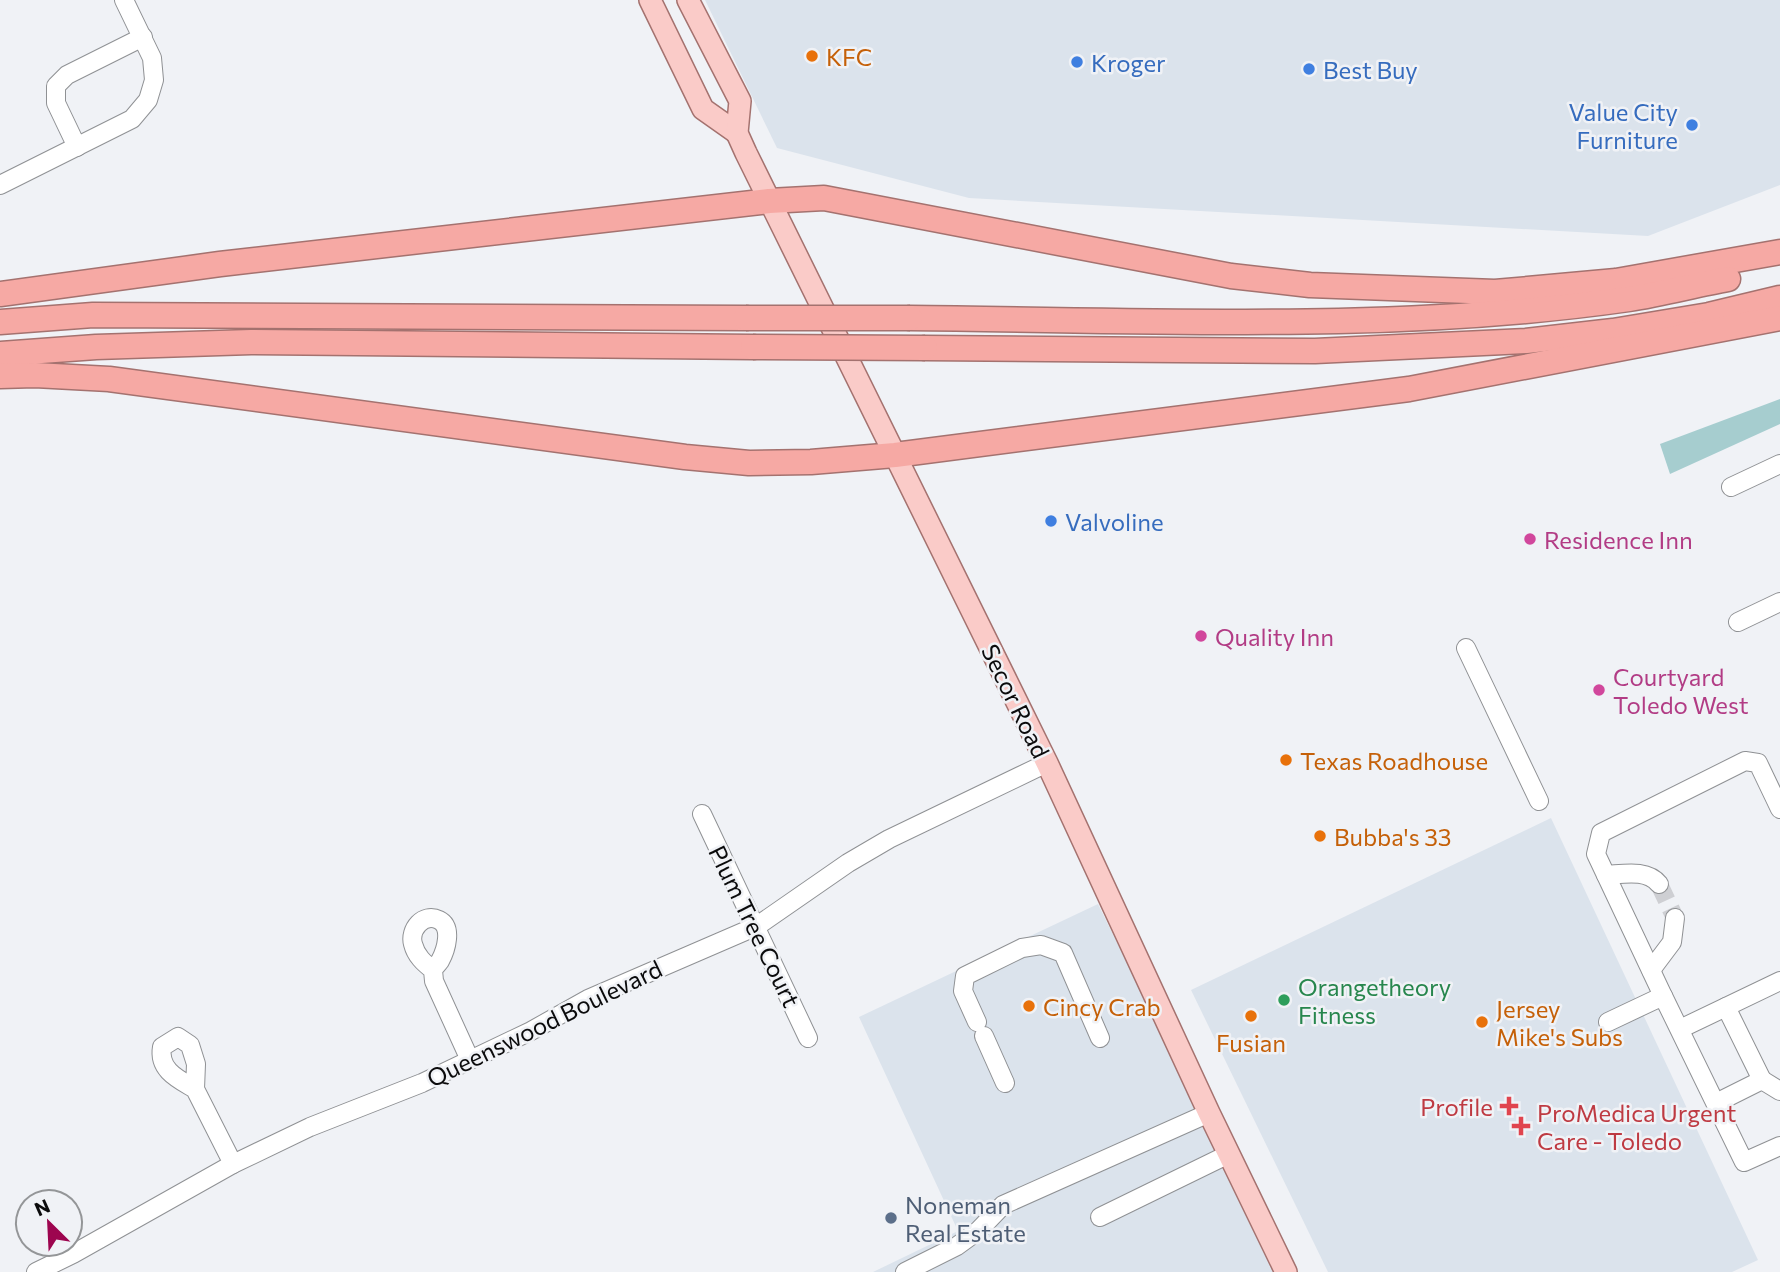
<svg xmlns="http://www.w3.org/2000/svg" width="1780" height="1272" font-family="Commissioner,sans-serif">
<rect width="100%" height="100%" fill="#f0f2f6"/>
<g fill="#dbe3ec">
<path d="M705 0H1780V185L1648 236 969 198 777 148Z"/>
<path d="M1551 818 1758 1260 1732 1272H1328L1191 990Z"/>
<path d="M1098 904 1279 1272H873L958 1231 859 1017Z"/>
</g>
<path fill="#a6cdcf" d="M1780 399V424L1670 474 1660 444Z"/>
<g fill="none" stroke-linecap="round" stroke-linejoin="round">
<path stroke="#cecfd3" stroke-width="18" stroke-dasharray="18 9" stroke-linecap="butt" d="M1659 884 1675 918"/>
<defs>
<g id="minor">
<path d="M77 147 56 103V86L67 75 143 37"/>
<path d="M0 185 132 119 148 100 154 80 152 58 124 0"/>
<path d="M1731 487 1780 464"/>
<path d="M1738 622 1780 602"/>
<path d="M1466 648 1539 801"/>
<path d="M702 814 808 1038"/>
<path d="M1606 875C1624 874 1647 869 1659 884"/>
<path d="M433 970C424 963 416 956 413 944 409 930 423 912 439 920 453 927 446 950 440 961 438 964 435 966 433 970 433 971 434 980 434 981L470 1060"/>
<path d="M1651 970 1672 942 1675 918"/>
<path d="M1663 996 1596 854 1601 833 1745 761 1758 763 1780 809"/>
<path d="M1726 1007 1762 1080"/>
<path d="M977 1022 963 991 965 976 1022 948 1041 945 1063 953 1100 1038"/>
<path d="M1608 1022 1663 996 1744 1162 1780 1146"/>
<path d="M1680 1029 1780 981"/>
<path d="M984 1036 1005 1083"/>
<path d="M195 1089C178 1079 158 1070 162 1047L178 1037 190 1045 196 1064 195 1089 233 1164"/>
<path d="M1716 1103 1762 1080 1780 1091"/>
<path d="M1100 1217 1229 1154"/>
<path d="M36 1272 73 1254 233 1164 310 1127 422 1083 531 1031 588 999 757 926 848 863 889 839 1047 763"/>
<path d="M905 1272 957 1246 979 1230 1003 1205 1209 1113"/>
</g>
<g id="major">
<path d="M650 0 703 109 737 133"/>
<path d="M688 0 740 101 737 133 746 153 1047 763 1209 1113 1286 1272"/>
</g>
<g id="highway">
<path d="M0 294 220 264 769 201 824 198 1231 276 1310 285 1495 292 1616 281 1780 252"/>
<path d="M910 318C1149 320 1392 333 1629 299 1662 294 1695 285 1728 279"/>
<path d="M0 322 93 315 746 318"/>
<path d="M925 348 1315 351 1526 341 1613 331 1709 315 1780 298"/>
<path d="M0 354 96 347 251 342 753 347"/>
<path d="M0 376 35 375 109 379 685 457 749 463 811 462 895 455 1409 389 1780 318"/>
</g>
</defs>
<use href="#minor" stroke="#8f9194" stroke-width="20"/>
<use href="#major" stroke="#a4726f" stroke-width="24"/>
<use href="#highway" stroke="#a4726f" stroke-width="27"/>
<use href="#minor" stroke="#fff" stroke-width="18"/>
<use href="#major" stroke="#facbc8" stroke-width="21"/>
<use href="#highway" stroke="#f6a9a4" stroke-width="24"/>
<defs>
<g id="highway-bridge">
<path d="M746 318H910"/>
<path d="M753 347 925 348"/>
</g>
</defs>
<use href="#highway-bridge" stroke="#a4726f" stroke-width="27" stroke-linecap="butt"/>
<use href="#highway-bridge" stroke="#f6a9a4" stroke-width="24"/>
</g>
<g fill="#e8710a" stroke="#f0f2f6" stroke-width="2.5">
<circle cx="812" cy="56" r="7"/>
<circle cx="1286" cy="760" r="7"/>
<circle cx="1320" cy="836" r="7"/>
<circle cx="1029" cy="1006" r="7"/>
<circle cx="1251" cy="1016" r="7"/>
<circle cx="1482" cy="1022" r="7"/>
</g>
<g fill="#3f7fe0" stroke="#f0f2f6" stroke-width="2.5">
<circle cx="1077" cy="62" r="7"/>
<circle cx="1309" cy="69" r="7"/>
<circle cx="1692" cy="125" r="7"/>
<circle cx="1051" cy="521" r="7"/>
</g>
<g fill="#d1479c" stroke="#f0f2f6" stroke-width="2.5">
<circle cx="1530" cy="539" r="7"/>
<circle cx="1201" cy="636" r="7"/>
<circle cx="1599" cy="690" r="7"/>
</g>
<circle fill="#2e9e5b" stroke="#f0f2f6" stroke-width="2.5" cx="1284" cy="1000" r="7"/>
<g fill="#e0444e" stroke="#f0f2f6" stroke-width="2.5">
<path d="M1505.5 1095.5h7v7h7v7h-7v7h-7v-7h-7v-7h7z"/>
<path d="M1517.5 1115.5h7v7h7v7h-7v7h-7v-7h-7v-7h7z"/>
</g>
<circle fill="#5c6f8a" stroke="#f0f2f6" stroke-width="2.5" cx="891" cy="1218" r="7"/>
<g text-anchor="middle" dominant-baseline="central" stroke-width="5" stroke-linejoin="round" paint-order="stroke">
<g font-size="24" fill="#c56008" stroke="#f0f2f6" text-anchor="start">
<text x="826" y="56">KFC</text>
<text x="1300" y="760">Texas Roadhouse</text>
<text x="1334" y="836">Bubba's 33</text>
<text x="1043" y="1006">Cincy Crab</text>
<text x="1496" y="1008">Jersey<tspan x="1496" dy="28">Mike's Subs</tspan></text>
<text x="1251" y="1042" text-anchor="middle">Fusian</text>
</g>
<g font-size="24" fill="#366cbe" stroke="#f0f2f6" text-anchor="start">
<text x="1091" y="62">Kroger</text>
<text x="1323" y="69">Best Buy</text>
<text x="1678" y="111" text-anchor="end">Value City<tspan x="1678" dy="28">Furniture</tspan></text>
<text x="1065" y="521">Valvoline</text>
</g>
<g font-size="24" fill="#b23c85" stroke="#f0f2f6" text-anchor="start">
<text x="1544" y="539">Residence Inn</text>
<text x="1215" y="636">Quality Inn</text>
<text x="1613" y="676">Courtyard<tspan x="1613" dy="28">Toledo West</tspan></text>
</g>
<g font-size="24" fill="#0b0b0c" stroke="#f0f2f6">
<text transform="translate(1016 701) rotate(64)">Secor Road</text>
<text transform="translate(755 926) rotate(64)">Plum Tree Court</text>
<text transform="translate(544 1023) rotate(-26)">Queenswood Boulevard</text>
</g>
<g font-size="24" fill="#27864d" stroke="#f0f2f6" text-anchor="start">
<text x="1298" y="986">Orangetheory<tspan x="1298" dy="28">Fitness</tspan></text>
</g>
<g font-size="24" fill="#be3a42" stroke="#f0f2f6" text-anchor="end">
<text x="1493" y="1106">Profile</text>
<text x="1537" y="1112" text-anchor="start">ProMedica Urgent<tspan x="1537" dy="28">Care - Toledo</tspan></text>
</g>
<g font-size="24" fill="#4e5e75" stroke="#f0f2f6" text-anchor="start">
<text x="905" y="1204">Noneman<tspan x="905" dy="28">Real Estate</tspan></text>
</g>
</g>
<g transform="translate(49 1223) rotate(336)"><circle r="33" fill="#f0f2f6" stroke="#949698" stroke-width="2"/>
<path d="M0-5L12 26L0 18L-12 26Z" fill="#9d054f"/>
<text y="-10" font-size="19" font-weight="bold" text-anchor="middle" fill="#0b0b0c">N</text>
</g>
</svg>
